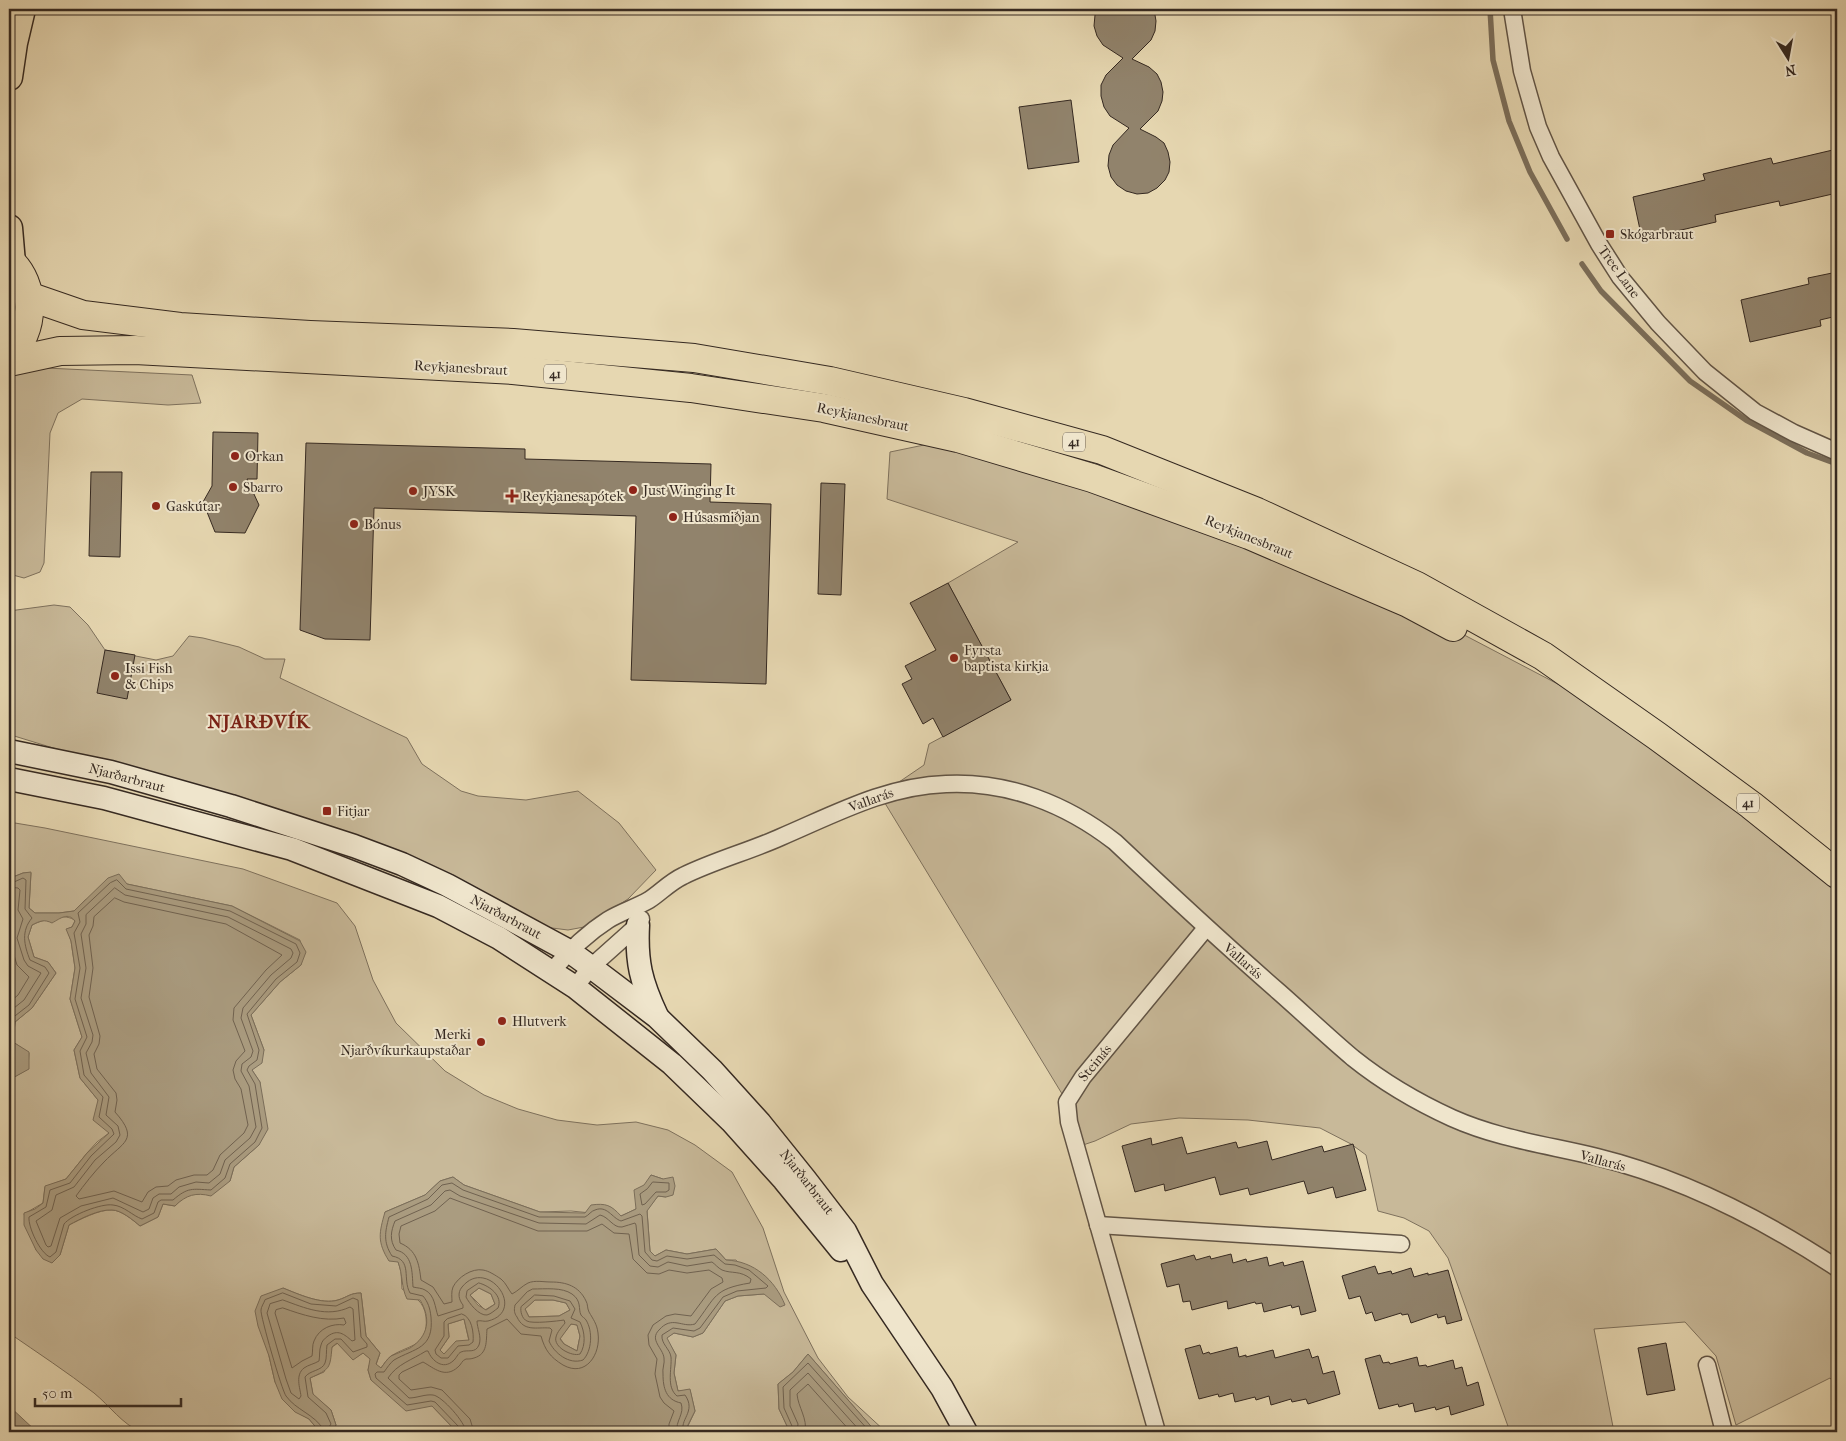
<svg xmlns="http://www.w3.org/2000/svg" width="1846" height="1441" font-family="'IM FELL French Canon',serif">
<rect width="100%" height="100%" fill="#e6d7b1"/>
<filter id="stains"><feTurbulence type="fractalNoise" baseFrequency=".004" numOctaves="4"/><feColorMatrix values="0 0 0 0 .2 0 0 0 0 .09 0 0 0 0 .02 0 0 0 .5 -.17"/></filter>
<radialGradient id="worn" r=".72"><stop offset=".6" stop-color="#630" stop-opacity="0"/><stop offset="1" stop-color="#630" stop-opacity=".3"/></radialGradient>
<g fill="#c8b999" stroke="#7e715d">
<path d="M46 368 192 375 201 403 168 405 82 399 58 413 50 433 44 563 40 572 24 578 9 574V371Z"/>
<path d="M958 438 1407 605 1657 736 1837 888V1386L1830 1378 1736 1425 1716 1356 1685 1322 1594 1329 1614 1432H1510L1448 1258 1429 1231 1404 1218 1378 1211 1366 1155 1351 1144 1320 1128 1248 1120 1179 1118 1131 1124 1095 1141 1074 1148 1067 1102 880 795 924 765 929 744 1011 700 948 583 1018 542 887 499 890 452Z"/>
<path d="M54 605 70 607 88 625 105 650 156 660 173 656 189 636 203 638 239 647 265 659H285L280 678 407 738 422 764 461 791 478 796 526 800 578 791 619 823 656 870 628 899 584 927 568 930 544 927 141 775 11 735 9 734V611Z"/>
<path d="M9 822 45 828 243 869 337 903 355 926 373 980 396 1023 445 1071 484 1095 518 1109 557 1120 597 1125 636 1122 668 1130 695 1145 732 1172 763 1228 784 1292 818 1358 848 1397 886 1432H876L808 1354 793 1372 778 1384 779 1409 787 1426 785 1432H690L687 1428 695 1411 690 1390 678 1391 674 1373 676 1355 666 1338 674 1333 693 1337 703 1333 725 1301 738 1296 764 1294 736 1260H726L716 1249 687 1254 666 1250 655 1256 650 1251 647 1210 658 1196 666 1197 663 1179 651 1175 636 1209 621 1216 571 1211 540 1212 464 1185 453 1177 440 1181 425 1195 385 1212 401 1272 402 1289C415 1297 424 1301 426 1317 429 1347 410 1344 391 1356 387 1359 384 1364 381 1368L376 1365 380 1353 366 1336 361 1293C350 1293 348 1297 338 1300 322 1305 298 1294 283 1288L269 1356 275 1382 295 1411 309 1419 319 1431 330 1432H141C122 1424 110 1406 94 1393 67 1372 38 1353 9 1333V1080L28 1069 29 1053 13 1042 15 1022 32 1008 56 973 48 962 34 957 28 937 32 925C42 920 67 912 75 921L72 927 67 929 71 941 75 968 70 999 82 1037 74 1050 80 1078 98 1100 109 1133 97 1142 87 1153 66 1179 45 1187 43 1203 24 1214 36 1250 60 1255 69 1225C79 1220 100 1209 112 1210 121 1210 133 1220 140 1226L158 1217 163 1204 175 1206 184 1197 230 1181 234 1167 259 1145 261 1098 260 1082 252 1070 264 1050 251 1015 280 982 301 965 300 940 232 906 127 884 85 900 74 911 59 913H35L29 908 31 873H23L13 877 9 876Z"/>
<path d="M479 1288 491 1294 495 1304 485 1310 470 1295Z"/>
<path d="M535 1300H553L566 1303 570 1310 559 1316 529 1317 525 1309Z"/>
<path d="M464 1319 469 1341 444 1354 440 1350 449 1337 448 1324Z"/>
<path d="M571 1324 577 1325 580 1336 577 1351 564 1344 560 1338Z"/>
<path d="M338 1343 353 1359 363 1353 371 1359 368 1370 371 1380 380 1386 432 1406 457 1432H332L336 1425 331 1410 313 1395 310 1378 324 1372 332 1347Z"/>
</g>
<g fill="#aa9c80" stroke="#7b6e5a" fill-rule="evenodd">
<path d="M31 872 29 908 35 913H59L74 911 108 878 119 874 127 884 232 906 300 941 306 952 301 965 280 982 251 1015 264 1050 262 1063 252 1070 260 1082 268 1129 259 1145 234 1167 230 1181 211 1196C196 1192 186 1195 175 1206L163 1204 158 1217 140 1226C133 1220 121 1210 112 1210 99 1209 80 1219 69 1225L60 1255 52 1263 43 1259 36 1250 24 1225V1213L35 1209 43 1203 45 1186 66 1179 87 1153 109 1133 93 1120 98 1100 80 1078 74 1050 82 1037 70 999 75 968 71 941 66 929 72 927 75 921C68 912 61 918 52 923 44 919 40 921 32 925L28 937 34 957 48 962 56 973 32 1008 15 1022 13 1042 29 1052V1069L9 1080V876L13 877 23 873Z"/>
<path d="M651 1175 663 1179 673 1177 675 1186 673 1195 666 1197 658 1196 647 1211 650 1251 655 1256 666 1250 687 1254 716 1249 726 1260C754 1261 775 1280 785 1305L780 1307 764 1294 738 1296 725 1301 703 1333 693 1337 674 1333 667 1338 676 1355 674 1373 678 1391 690 1389 695 1411 687 1427 690 1432H457L432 1406 406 1411 371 1380 368 1370 370 1359 363 1353 353 1360 337 1343 332 1347C330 1369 330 1369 310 1378L313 1394 331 1410 336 1425 332 1432 319 1431 309 1419 295 1412 282 1399 275 1382 269 1356 258 1326 255 1311 261 1296 283 1288C298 1294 322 1305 338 1300 348 1297 350 1293 361 1293L366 1336 380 1353 376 1364 381 1368C384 1364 387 1359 391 1356 397 1353 404 1351 410 1348 429 1336 431 1318 420 1300L407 1299C401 1287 403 1275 398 1262L389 1261C377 1242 379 1233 385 1212L425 1195 440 1181 453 1177 464 1185 540 1212 585 1213 591 1205C606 1203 611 1205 621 1216L636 1209 634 1190 644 1185ZM479 1288 491 1294 495 1304 486 1310 478 1305 470 1295ZM535 1300H553L566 1303 570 1310 559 1316 529 1317 525 1309ZM464 1319 469 1340 456 1341 444 1354 440 1350 449 1337 448 1324ZM571 1324 577 1325 580 1336 577 1351 564 1344 560 1339Z"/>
<path d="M808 1354 876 1432H785L787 1426 779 1409 778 1384 793 1372Z"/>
<path d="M9 1406 37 1432H9Z"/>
</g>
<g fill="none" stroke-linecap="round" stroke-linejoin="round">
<g stroke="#706250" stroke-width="1">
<path d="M117 880 126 889 230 911 296 944 300 953 297 962 276 979 247 1014 259 1050 257 1060 249 1066 247 1070 255 1084 262 1128 255 1142 230 1164 225 1178 211 1190C192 1189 188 1187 173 1200H161L158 1202 154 1213 142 1219C133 1216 124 1206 113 1205 102 1203 71 1215 64 1224L56 1252 50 1257C40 1253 28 1227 29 1217L46 1207 50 1190 70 1183 91 1156 114 1134 112 1129 99 1117 103 1097 84 1075 80 1051 87 1037 75 999 80 968 74 933 80 922 78 913 110 883Z"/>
<path d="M9 881 14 882 23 878 26 880 25 909 32 918C21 931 24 945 30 960L45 967 49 973 29 1005 11 1019 9 1034"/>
<path d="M9 887 18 888 20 890 18 910 23 919 17 938 24 960 28 966 41 973 24 1000 9 1012"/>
<path d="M115 888 125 895 228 917 291 949 293 953 291 958 271 975 243 1008 241 1018 253 1051 251 1057 242 1064 241 1071 249 1086 256 1127 250 1138 225 1160 220 1174 209 1183 196 1182 179 1187 171 1194H159L153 1198 149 1209 143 1212 113 1198 81 1206 60 1218 51 1246 48 1247 46 1245 36 1221 52 1210 56 1195 74 1187 95 1160 116 1142 120 1135 118 1126 106 1115 109 1097 91 1073 86 1053 92 1042 93 1035 81 998 86 968 81 934 86 924V915Z"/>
<path d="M9 895 11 897V911L14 920 10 934V942L17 965 29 977 18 995 9 1003"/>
<path d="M115 898 124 902 226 924 282 955 266 970 234 1008 233 1020 245 1051 236 1061 233 1070 235 1079 241 1089 248 1125 244 1133 220 1155 213 1170 207 1175H194L176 1180 168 1186 156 1187 148 1192 142 1202 114 1191 79 1199 76 1196C84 1185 94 1172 104 1162 123 1142 140 1140 115 1112L117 1100 116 1093 97 1069 94 1054 99 1044 100 1036 89 997 93 968 89 935 93 926 94 917Z"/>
<path d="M653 1182 669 1183V1190L666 1192H656L645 1204 642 1205 640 1194 647 1189Z"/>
<path d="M479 1283C490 1286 503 1296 498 1308 495 1310 491 1314 487 1315 479 1316 469 1303 466 1297L467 1291Z"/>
<path d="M533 1289C545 1289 562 1287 572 1294 582 1301 578 1309 581 1315 582 1317 585 1318 586 1320 593 1331 592 1351 583 1360 569 1365 554 1353 549 1341L552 1330 550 1328C536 1327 524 1332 517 1317 514 1313 514 1310 515 1305L527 1292Z"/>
<path d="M283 1293 311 1304 336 1306 353 1298 358 1300 361 1337 367 1344V1347L353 1352 341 1339H335L327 1345C326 1351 327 1358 325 1363 322 1371 310 1370 305 1377L308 1397 326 1413 331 1424 327 1430H324C314 1414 296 1410 286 1396 282 1391 260 1315 261 1310 261 1307 264 1303 265 1300Z"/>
<path d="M535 1295 554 1296 570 1301 575 1309 571 1318 580 1322C585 1332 586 1345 580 1354 572 1357 553 1347 556 1337 557 1332 562 1327 565 1323L564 1320C558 1321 532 1324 527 1321 522 1319 520 1311 521 1307Z"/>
<path d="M283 1300C305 1308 327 1318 350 1307L353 1309 355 1340 352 1341C344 1334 338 1329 328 1336 324 1339 322 1341 321 1345 319 1350 320 1356 319 1361 314 1364 308 1365 304 1368 295 1375 300 1388 301 1396L299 1399 291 1393 286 1379 267 1313 270 1304Z"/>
<path d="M283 1308C303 1315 323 1322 344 1318L346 1323 344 1325C333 1323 319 1328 314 1341 312 1345 313 1351 312 1356L302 1361 292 1368 275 1313 276 1310Z"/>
<path d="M462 1314C472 1317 474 1333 473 1342L469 1345 458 1346 448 1358H441L436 1354 435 1350 444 1336V1322L447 1319Z"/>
<path d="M460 1432 459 1427 435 1402 431 1401 407 1405 376 1378 375 1374 377 1372H384C387 1368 390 1363 394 1360 415 1348 434 1349 431 1317 430 1308 428 1302 423 1296L410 1293C402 1279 413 1260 392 1256 383 1242 385 1232 389 1217L428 1199 442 1185 452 1183 463 1190 539 1217H585C589 1215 591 1211 595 1210 607 1205 612 1218 621 1221L640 1214 642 1216 645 1252 652 1260 657 1261 667 1256 687 1259 714 1255 725 1264 735 1265 749 1270 768 1286 766 1288 737 1291 723 1297 700 1328 694 1331 673 1328 662 1335C661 1344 670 1349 671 1357 672 1369 666 1387 677 1396L685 1395C697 1412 678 1420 684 1432"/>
<path d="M466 1432C466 1423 442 1396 433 1395 425 1394 417 1398 409 1398L388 1378C397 1364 412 1360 426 1351H428C432 1361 443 1370 453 1361 456 1359 458 1353 461 1352 468 1349 475 1354 479 1345 482 1337 477 1328 477 1321 481 1320 484 1322 488 1321 528 1311 487 1256 462 1287 457 1293 459 1300 463 1305V1308L438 1316C435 1308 435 1295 425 1290 422 1288 417 1288 413 1287 412 1272 413 1254 396 1250 389 1240 391 1231 395 1221L431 1205 445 1191 450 1190 460 1196 539 1223 586 1224 600 1215C609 1217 613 1228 622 1227 626 1226 631 1224 635 1223L636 1225 639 1255 650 1266 658 1267 668 1262 687 1266 712 1262C715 1264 718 1268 722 1270 732 1274 740 1270 751 1279L750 1283C713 1289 716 1297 695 1324 682 1328 672 1315 659 1330 649 1340 663 1348 664 1358 665 1363 662 1369 663 1374 663 1388 666 1400 681 1403 685 1414 675 1421 677 1432"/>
<path d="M474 1432 470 1419 442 1390 431 1387 411 1390 399 1379V1375L402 1372 423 1362C434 1368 445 1379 458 1367 461 1365 462 1360 466 1359 469 1359 471 1359 474 1358 488 1354 486 1341 487 1329L507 1319 521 1334 541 1336C545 1350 550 1357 563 1365 586 1378 601 1354 598 1333 597 1324 593 1319 589 1312 587 1308 588 1304 586 1301 579 1286 566 1282 551 1282 543 1282 535 1280 528 1283 522 1286 518 1291 512 1294 508 1289 506 1283 501 1279 495 1275 489 1271 483 1270 472 1268 458 1277 453 1287 451 1292 452 1297 452 1302L444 1304 433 1287 421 1280C419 1264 417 1250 400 1243L399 1234 401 1226 435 1211 450 1198 538 1231H587L602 1224 614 1233 629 1234 633 1259 647 1273 659 1274 669 1270 687 1273 709 1270 722 1278 723 1282 711 1289 691 1316 675 1314 666 1316 653 1325 648 1335 649 1345 657 1359 655 1374 660 1397 664 1403 674 1411 669 1424V1432"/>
<path d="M790 1432 792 1426 784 1408 783 1387 808 1363 870 1432"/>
<path d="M797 1432 798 1424 790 1406V1390L808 1373 861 1432"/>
<path d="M805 1432C808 1419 798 1407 797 1394L808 1384 851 1432"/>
</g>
<g stroke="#7b6e5a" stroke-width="5.5">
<path d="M1490 9 1493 60 1509 121 1530 172 1567 239"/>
<path d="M1582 264 1601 291 1690 381 1746 420 1807 453 1837 464"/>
</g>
</g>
<g fill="#91836c" stroke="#352921">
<path d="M1097 9H1154L1156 21 1155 31 1151 40 1132 59 1149 67 1157 74 1161 82 1163 92 1162 101 1158 111 1140 129 1156 137 1164 143 1168 152 1170 162 1169 172 1165 180 1157 188 1148 193 1137 194 1126 191 1117 185 1111 177 1108 166 1109 155 1113 145 1129 128 1110 116 1104 107 1101 96V85L1106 75 1123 58 1103 45 1097 36 1094 26 1095 15Z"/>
<path d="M1071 100 1079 162 1028 169 1019 107Z"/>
<path d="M1837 149V193L1780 206 1779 201 1715 215 1716 222 1642 239 1633 197 1705 180 1703 174 1771 158 1773 164Z"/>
<path d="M1837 272V316L1820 320 1821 326 1750 342 1741 300 1809 284 1808 278Z"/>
<path d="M213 432 258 433 257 479H247L259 505 245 533 215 532 203 502 212 486Z"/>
<path d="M306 443 525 449V459L711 464 710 502 771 504 766 684 631 680 636 516 374 508 370 640 325 639 300 630Z"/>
<path d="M91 472H122L120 557 89 556Z"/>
<path d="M821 483 845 484 841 595 818 594Z"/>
<path d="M948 583 1011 700 943 737 933 718 923 724 902 684 912 679 905 666 936 650 910 603Z"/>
<path d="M105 650 135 655 127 699 97 693Z"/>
<path d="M1182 1137 1187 1154 1236 1142 1238 1148 1267 1141 1272 1160 1322 1146 1324 1152 1353 1144 1366 1190 1336 1198 1333 1187 1308 1194 1304 1181 1250 1195 1248 1188 1220 1195 1215 1177 1165 1191 1164 1184 1135 1192 1122 1146 1151 1138 1152 1145Z"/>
<path d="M1231 1254 1233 1263 1246 1259 1247 1262 1267 1257 1269 1266 1283 1262 1284 1266 1303 1261 1316 1311 1301 1315 1299 1306 1292 1308 1291 1305 1264 1312 1262 1303 1256 1304 1255 1302 1228 1309 1227 1301 1192 1310 1190 1301 1183 1302 1179 1284 1167 1287 1161 1264 1194 1255 1196 1260 1210 1256 1211 1259Z"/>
<path d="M1375 1266 1378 1274 1391 1271 1392 1274 1411 1268 1414 1277 1428 1273V1275L1448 1270 1462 1320 1447 1324 1445 1316 1438 1318 1437 1314 1411 1323 1408 1314 1402 1315 1401 1313 1375 1321 1372 1312 1366 1314 1360 1296 1349 1299 1342 1276Z"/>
<path d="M1666 1343 1675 1390 1647 1395 1638 1348Z"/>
<path d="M1200 1345 1203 1354 1209 1352 1210 1354 1237 1347 1239 1357 1246 1355V1357L1273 1350 1275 1358 1309 1349 1312 1358 1318 1356 1323 1374 1334 1371 1340 1394 1308 1404 1306 1399 1292 1402 1291 1399 1271 1405 1269 1396 1256 1400 1255 1397 1235 1402 1233 1393 1219 1397 1218 1394 1199 1399 1185 1349Z"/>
<path d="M1380 1355 1383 1363 1389 1362 1390 1364 1417 1357 1419 1366 1426 1365 1427 1367 1453 1360 1455 1369 1462 1367 1467 1386 1478 1382 1484 1405 1451 1415 1449 1406 1436 1410 1435 1407 1415 1412 1413 1403 1399 1407 1398 1404 1379 1409 1365 1359Z"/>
</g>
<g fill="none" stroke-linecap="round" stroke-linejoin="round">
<defs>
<g id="minor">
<path d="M1512 9 1522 71 1538 127 1551 157 1599 244 1620 277 1658 323 1705 372 1755 412 1794 433 1837 452"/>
<path d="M552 971C568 952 586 934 608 920 621 912 635 908 649 900 660 893 670 882 683 876 713 861 750 851 781 837 835 814 886 786 946 784 1008 781 1066 804 1115 842 1169 893 1223 943 1279 992 1304 1014 1328 1037 1353 1058 1383 1082 1417 1102 1452 1118 1499 1139 1548 1145 1597 1157 1682 1178 1764 1220 1837 1268"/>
<path d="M575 987 591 967 638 925 641 919"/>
<path d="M1098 1225 1401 1244"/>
<path d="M1707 1365 1724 1432"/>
<path d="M1157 1432 1069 1122 1067 1102 1083 1077 1206 928"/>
</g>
<g id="secondary">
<path d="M9 751 111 772 231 806 354 846 402 864 447 885 569 951 591 967 657 1017 712 1070 760 1123 805 1179 845 1231 872 1284 942 1388 966 1432"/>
<path d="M9 779 104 798 292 849 438 906 499 938 575 987 672 1064 731 1121 784 1180 841 1250"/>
<path d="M638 925C636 962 641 982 657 1016"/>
</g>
<g id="primary">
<path d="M9 77 14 43 22 9"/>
<path d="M9 228 12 263"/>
</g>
<g id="trunk">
<path d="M9 260C37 284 35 332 9 356"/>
<path d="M28 296 83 315 180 327 310 335 513 343 694 358 830 381 964 412 1102 450 1257 512 1417 586 1543 656 1657 736 1751 805 1837 874"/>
<path d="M9 362 60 351 135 350 513 370 691 388 824 408 958 438 1092 478 1249 535 1408 603 1453 627"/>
</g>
</defs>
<use href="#minor" stroke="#615445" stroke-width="19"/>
<use href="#secondary" stroke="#352921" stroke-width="25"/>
<use href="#primary" stroke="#352921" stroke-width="29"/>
<use href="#trunk" stroke="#352921" stroke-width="30"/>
<use href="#minor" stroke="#efe5cc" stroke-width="16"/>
<use href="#secondary" stroke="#efe5cc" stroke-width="22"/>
<use href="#primary" stroke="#e6d7b1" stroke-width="26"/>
<use href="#trunk" stroke="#e6d7b1" stroke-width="28"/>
</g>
<g fill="#8f2418" stroke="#efe5cc" stroke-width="2">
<rect x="1605" y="229" width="10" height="10" rx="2.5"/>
<circle cx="235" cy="456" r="5"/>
<circle cx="233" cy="487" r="5"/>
<circle cx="633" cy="490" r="5"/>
<circle cx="413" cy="491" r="5"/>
<path d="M509.5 488.5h5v5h5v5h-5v5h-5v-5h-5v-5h5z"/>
<circle cx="156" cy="506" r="5"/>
<circle cx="673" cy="517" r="5"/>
<circle cx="354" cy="524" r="5"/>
<circle cx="954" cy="658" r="5"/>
<circle cx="115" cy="676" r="5"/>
<rect x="322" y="806" width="10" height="10" rx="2.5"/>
<circle cx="502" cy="1021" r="5"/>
<circle cx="481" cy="1042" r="5"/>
</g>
<g text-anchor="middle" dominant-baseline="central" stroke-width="4" stroke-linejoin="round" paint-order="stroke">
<g fill="#efe5cc" stroke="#6d6154" stroke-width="1">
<rect x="544" y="364.5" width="22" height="19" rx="4"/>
<rect x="1063" y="432.5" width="22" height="19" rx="4"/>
<rect x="1737" y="793.5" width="22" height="19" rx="4"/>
</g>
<g font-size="12" font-weight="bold" fill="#352921">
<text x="555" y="374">41</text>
<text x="1074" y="442">41</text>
<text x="1748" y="803">41</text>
</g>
<g font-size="14" fill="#352921" stroke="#efe5cc" text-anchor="start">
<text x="1620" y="234">Skógarbraut</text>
<text x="245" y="456">Orkan</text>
<text x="243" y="487">Sbarro</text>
<text x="643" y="490">Just Winging It</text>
<text x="423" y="491">JYSK</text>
<text x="522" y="496">Reykjanesapótek</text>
<text x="166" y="506">Gaskútar</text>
<text x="683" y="517">Húsasmiðjan</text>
<text x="364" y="524">Bónus</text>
<text x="964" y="650">Fyrsta<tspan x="964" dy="16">baptista kirkja</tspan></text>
<text x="125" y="668">Issi Fish<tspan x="125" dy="16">&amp; Chips</tspan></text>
<text x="337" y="811">Fitjar</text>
<text x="512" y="1021">Hlutverk</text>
<text x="471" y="1034" text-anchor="end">Merki<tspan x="471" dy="16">Njarðvíkurkaupstaðar</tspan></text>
</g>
<g font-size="14" fill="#352921" stroke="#efe5cc">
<text transform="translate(1619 272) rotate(54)">Tree Lane</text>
<text transform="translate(461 368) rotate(3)">Reykjanesbraut</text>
<text transform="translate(863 417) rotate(12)">Reykjanesbraut</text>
<text transform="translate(1249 537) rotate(22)">Reykjanesbraut</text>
<text transform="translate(127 778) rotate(15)">Njarðarbraut</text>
<text transform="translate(871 800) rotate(-20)">Vallarás</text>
<text transform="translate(506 917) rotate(28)">Njarðarbraut</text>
<text transform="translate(1243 961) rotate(41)">Vallarás</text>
<text transform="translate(1095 1063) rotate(-50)">Steinás</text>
<text transform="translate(1603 1161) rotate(15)">Vallarás</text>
<text transform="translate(807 1182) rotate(52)">Njarðarbraut</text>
</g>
<g font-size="19" font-weight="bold" letter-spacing="1" fill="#7a1f14" stroke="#efe5cc">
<text x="259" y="722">NJARÐVÍK</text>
</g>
</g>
<rect width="1846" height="1441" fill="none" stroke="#e6d7b1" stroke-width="30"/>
<rect x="10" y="10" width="1826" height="1421" fill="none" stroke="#352921" stroke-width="2.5"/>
<rect x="15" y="15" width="1816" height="1411" fill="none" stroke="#352921"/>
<g transform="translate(1788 58) rotate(169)" stroke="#efe5cc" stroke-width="4" paint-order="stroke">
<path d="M0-4L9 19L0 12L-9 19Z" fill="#352921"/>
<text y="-8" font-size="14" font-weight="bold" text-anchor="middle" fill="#352921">N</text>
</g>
<path d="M35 1398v8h146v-8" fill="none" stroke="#352921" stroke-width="2.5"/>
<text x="42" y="1398" font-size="15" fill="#352921" stroke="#efe5cc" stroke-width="4" paint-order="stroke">50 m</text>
<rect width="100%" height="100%" filter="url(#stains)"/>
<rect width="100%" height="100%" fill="url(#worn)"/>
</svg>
